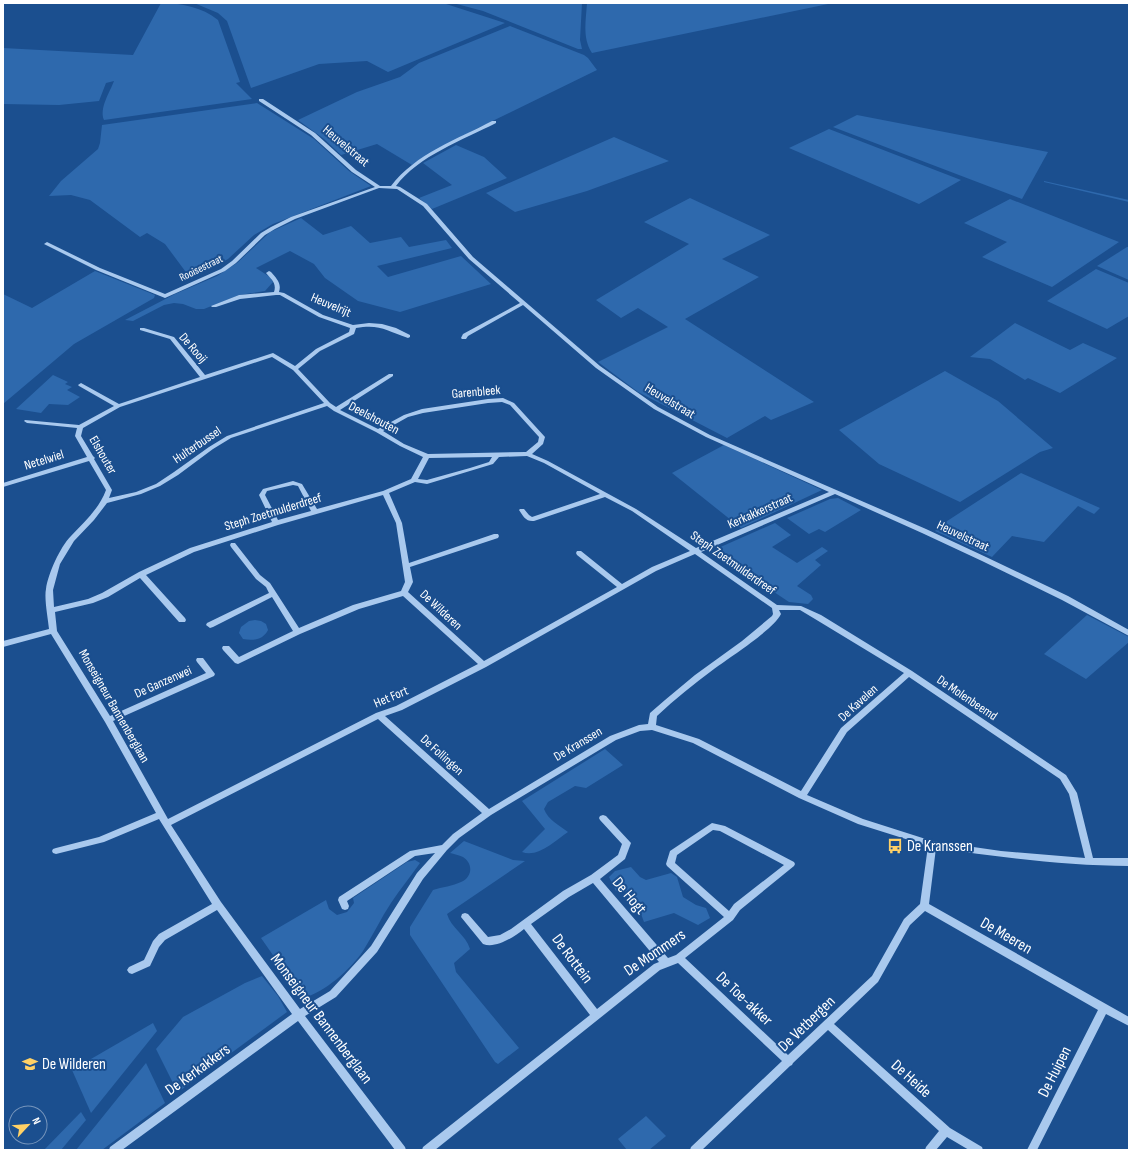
<svg xmlns="http://www.w3.org/2000/svg" width="1132" height="1153" font-family="'Sofia Sans Condensed',sans-serif">
<rect width="100%" height="100%" fill="#1b4f8f"/>
<g fill="#2e69ad">
<path d="M161 3C181 3 202 7 218 20L240 82 236 83 252 99 104 120C99 108 110 92 114 81L106 83 99 101 59 105 3 104V48L133 55Z"/>
<path d="M194 3H443L505 23 388 72 367 61 319 64 251 88 227 21 218 13Z"/>
<path d="M453 3H582L580 40 582 49H578L483 11Z"/>
<path d="M587 3H833L592 53C582 38 586 20 587 3Z"/>
<path d="M510 26 584 55 588 58 597 70 474 130 412 165 377 144 341 155 324 139 298 120 357 92 400 77 419 63Z"/>
<path d="M257 103 314 139 349 171 371 186 273 224 254 235 228 259 191 279 165 244 147 233 140 237 90 200 71 195 49 196 61 181 98 149 100 143 102 125Z"/>
<path d="M857 115 1048 152 1022 199 833 127Z"/>
<path d="M829 129 961 180 919 204 789 148Z"/>
<path d="M614 137 669 161 587 191 515 212 486 193Z"/>
<path d="M456 145 484 157 507 178 432 209 419 198 452 185 423 163Z"/>
<path d="M1044 181 1129 200V202L1044 182Z"/>
<path d="M690 198 770 235 722 259 759 277 685 319 814 402 771 420 765 416 727 438 638 392 598 362 668 327 638 308 621 318 596 300 689 244 644 222Z"/>
<path d="M1010 199 1119 242 1052 287 982 257 1007 242 964 223Z"/>
<path d="M301 218 323 235 351 226 370 243 401 237 409 247 446 240 452 248 377 266 388 277 461 256 491 284 400 312 358 301 325 278 314 264 290 251 256 268 270 277 273 282 265 291 239 295 204 309H196L183 304 174 303 164 305 133 321 125 320 175 294 217 276 237 263 270 232Z"/>
<path d="M1127 247H1129V280L1097 266Z"/>
<path d="M1096 269 1129 283V316L1107 329 1047 301Z"/>
<path d="M95 271 155 295 154 298 74 344 3 404V294L32 308Z"/>
<path d="M1015 323 1070 350 1083 343 1117 358 1060 393 1028 378 1025 380 990 359 970 357Z"/>
<path d="M945 371 998 401 1053 448 1040 452 960 502 879 464 839 430Z"/>
<path d="M53 375 68 382 65 384 72 387 67 390 80 397 68 405 49 404 41 413 16 409Z"/>
<path d="M724 445 822 490 741 528 672 473Z"/>
<path d="M1021 473 1100 508 1094 514 1078 506 1044 542 1012 536 992 557 935 531 941 525Z"/>
<path d="M838 498 861 510 825 532 819 529 809 534 787 518 830 499Z"/>
<path d="M775 523 791 535 772 547 797 563 822 547 828 551 815 560 821 565 797 586 811 595 813 599 808 604 789 602 714 552 716 549Z"/>
<path d="M1087 615 1129 637V642L1086 679 1044 654Z"/>
<path d="M255 620 261 621 266 624 268 630C263 640 253 641 243 639L239 633 241 627 249 621Z"/>
<path d="M605 749 623 765 586 788 575 786 548 802 544 809C548 820 559 825 568 832 555 841 538 858 522 852L545 829 522 801Z"/>
<path d="M464 841 513 860 525 861 447 914C451 928 466 935 470 949L454 963 456 972 519 1048 498 1064 495 1062 410 935V927L433 890C442 887 453 886 461 882 473 877 473 863 463 857 459 855 454 854 450 853Z"/>
<path d="M415 860 420 863C411 876 400 889 391 903 381 918 373 935 363 951 351 969 324 993 303 998L261 938 326 900 329 909 337 915 347 912 354 903 353 898 407 862Z"/>
<path d="M631 867 640 877 646 880 671 873 677 877 683 897 696 905 706 908 710 918 698 925 674 913 644 922 634 895 630 892 616 891 609 877 615 871Z"/>
<path d="M262 976 278 996 287 1012 181 1090 176 1089 156 1049 183 1017 245 983Z"/>
<path d="M153 1023 157 1031 91 1113 72 1070Z"/>
<path d="M146 1063 165 1103 102 1150H76Z"/>
<path d="M81 1112 86 1120 61 1150H44Z"/>
<path d="M646 1116 666 1136 649 1150H627L618 1139Z"/>
</g>
<g fill="none" stroke-linecap="round" stroke-linejoin="round">
<path fill="#a9c9ee" fill-rule="evenodd" d="M259 99H263L315 133 356 170 380 186H391C415 154 458 139 492 121H496V123C463 140 418 156 396 186L400 187 427 204 473 257 600 366 658 407 710 435 926 529 986 557 1068 596 1129 630V636L1062 600 982 561 922 533 835 494 701 552 777 605 801 606 821 615 912 671 1066 775 1077 793 1093 858H1129V866C1064 866 1000 857 936 848L929 904 1129 1017V1026L1106 1014 1037 1150H1027L1098 1010 925 911 910 925 878 982 834 1024 950 1128 982 1147 983 1150H969L947 1137 936 1150H925L926 1147 939 1131 828 1030 793 1063 792 1065 790 1066 702 1150H690L691 1147 782 1061 678 963 660 970 435 1150H422L423 1147 590 1015 524 929C514 937 496 949 483 944L461 917 462 914 465 913 468 914 488 937 500 935 511 929 563 891 591 875 618 855 622 844 600 820 599 818 600 816 603 815 606 816 631 843 625 859 600 879 668 958 676 955 724 917 667 866 666 864 670 851 712 823 725 826 794 862 795 864 794 866 740 910 733 920 685 958 788 1055 872 976 904 919 920 904 928 846 858 824 799 798 693 743 652 730 640 731 616 740 491 815 459 838 447 850 423 879 377 952 336 997 305 1016 405 1147 406 1150H395L298 1021 122 1150H109L110 1147 292 1014 217 910 165 940 159 947 150 966 132 974 129 973 127 970 129 967 144 960 153 941 159 934 212 904 159 819 104 842 56 854 53 853 52 851 53 849 56 848 99 837 156 813 105 722 51 634 3 647V641L49 629C48 619 44 598 46 589 48 574 60 547 71 536 84 522 99 509 106 490L89 461 3 487V483L87 457 75 436 77 428 27 423 24 421 25 420 79 425 114 406 79 386 78 385 81 383 119 404 200 377 170 339 140 330V328H144L174 337 205 375 273 353 295 366 316 349 349 332 350 328 319 317 280 295H276L240 299 216 307H212L211 306 239 295 274 292C277 283 271 279 266 273L269 271 271 272C276 278 282 283 279 292L284 293 323 315 353 325 369 323 382 324 396 328 410 335V337L408 338C386 331 381 324 356 328L354 334 320 351 298 369 330 403 336 407 389 374H393V376L340 410 378 429 404 415 422 409 488 399 503 398 514 403 545 437 543 444 532 454 548 461 636 509 696 548 829 492 706 437 654 409 596 368 523 305 468 336 466 339H462L461 338 463 334 520 303 469 259 423 206 397 189 379 188 295 219 275 229 265 235 236 263 225 271 165 298 96 270 44 244 47 242 49 243 100 268 165 294 221 269 232 261 261 233 271 227 291 217 375 187 352 172 311 135 259 101ZM272 357 293 370 324 403 227 436 209 447 174 472 156 484 136 492 109 498 112 490 94 459 95 458 93 456 81 436 83 428 120 407ZM502 402 510 405 539 437 538 442 526 452 428 454 404 444 383 431 408 417 423 413 488 403ZM327 406 334 411 376 432 400 446 423 457 411 479 383 491 317 509 302 484 293 481 263 489 259 495 272 522 190 548 139 572 102 593 88 599 54 607 53 590 60 564 74 541 94 520 107 503 141 494 160 486 178 475 213 449 231 438ZM527 456 544 463 600 494 532 517 529 515 524 509H520L519 510C523 516 526 522 534 521L605 497 632 511 690 551 652 567 622 584 581 551H577L576 553 577 555 617 587 484 661 408 592 413 582 410 567 498 538 499 536 498 534H494L409 563 402 523 389 493 415 482 427 484 493 464 499 457ZM492 457 489 462 470 468 427 480 418 479 429 458ZM293 485 298 486 311 511 278 520 265 495 267 491ZM383 495 396 523 405 582 401 591 353 605 299 628 270 583 260 575 235 543H231L230 545 231 547 256 579 266 587 269 593 207 623 206 625 210 628 213 627 272 597 293 631 239 657 229 646H223L222 648 223 650 235 663 238 664 300 634 359 609 403 596 478 664 396 706 376 713 168 819 113 721 214 676 215 674 203 658H197L196 660 197 662 206 673 110 716 57 631 55 612 93 603 108 597 140 578 179 622H185L186 620 185 618 146 575 194 552 278 525ZM695 554 772 608 773 614 772 616 742 641 695 675 665 700 650 713 648 724 639 725 610 736 489 809 385 716 402 710 486 667 656 571ZM779 610H800L815 619 904 673 841 728 801 791 699 739 656 725 657 716C675 699 694 684 714 669 730 657 773 630 781 614ZM909 677 1060 779 1069 794 1085 858 1001 851 932 841 863 819 807 795 847 732ZM378 719 482 813 453 834 442 845 410 851 339 897 338 900 342 909 345 910 348 909 349 906 347 901 415 856 435 853 417 873 371 946 330 991 300 1009 221 902 171 825ZM713 830 720 831 784 865 734 904 729 911 675 863 677 855ZM593 883 659 962 654 964 597 1009 531 924 569 897Z"/>
</g>
<defs>
<symbol id="bus-bare" viewBox="-9 -9 18 18"><path d="M-5-6H5V4H4V6H2V4H-2V6H-4V4H-5ZM-3.5-4V0h7V-4ZM-3.5 1.2v1.5H-2V1.2ZM2 1.2v1.5H3.5V1.2Z" fill="#ffd166" stroke="#1b4f8f" stroke-width="2.5" paint-order="stroke"/></symbol>
<symbol id="school-bare" viewBox="-9 -9 18 18"><path d="M0-5L7-2L0 1L-7-2ZM-4 1L0 2.5L4 1V4Q0 6-4 4Z" fill="#ffd166" stroke="#1b4f8f" stroke-width="2.5" paint-order="stroke"/></symbol>
</defs>
<g fill-rule="evenodd">
<use href="#bus-bare" x="884" y="835" width="22" height="22"/>
<use href="#school-bare" x="19" y="1053" width="22" height="22"/>
</g>
<g text-anchor="middle" dominant-baseline="central" stroke-width="4" stroke-linejoin="round" paint-order="stroke">
<g font-size="11" fill="#fff" stroke="#1b4f8f">
<text transform="translate(201 268) rotate(-26)">Rooisestraat</text>
</g>
<g font-size="13" fill="#fff" stroke="#1b4f8f">
<text transform="translate(346 146) rotate(40)">Heuvelstraat</text>
<text transform="translate(331 305) rotate(23)">Heuvelrijt</text>
<text transform="translate(193 348) rotate(49)">De Rooij</text>
<text transform="translate(476 392) rotate(-5)">Garenbleek</text>
<text transform="translate(670 401) rotate(31)">Heuvelstraat</text>
<text transform="translate(374 418) rotate(28)">Deelshouten</text>
<text transform="translate(197 445) rotate(-34)">Hulterbussel</text>
<text transform="translate(103 455) rotate(60)">Elshouter</text>
<text transform="translate(44 460) rotate(-17)">Netelwiel</text>
<text transform="translate(760 511) rotate(-24)">Kerkakkerstraat</text>
<text transform="translate(273 512) rotate(-17)">Steph Zoetmulderdreef</text>
<text transform="translate(963 536) rotate(25)">Heuvelstraat</text>
<text transform="translate(733 563) rotate(35)">Steph Zoetmulderdreef</text>
<text transform="translate(441 610) rotate(43)">De Wilderen</text>
<text transform="translate(163 682) rotate(-24)">De Ganzenwei</text>
<text transform="translate(391 697) rotate(-23)">Het Fort</text>
<text transform="translate(967 698) rotate(34)">De Molenbeemd</text>
<text transform="translate(858 703) rotate(-42)">De Kavelen</text>
<text transform="translate(114 706) rotate(60)">Monseigneur Bannenberglaan</text>
<text transform="translate(578 744) rotate(-31)">De Kranssen</text>
<text transform="translate(442 755) rotate(42)">De Follingen</text>
</g>
<g font-size="16" fill="#fff" stroke="#1b4f8f" text-anchor="start">
<text x="907" y="846">De Kranssen</text>
<text x="42" y="1064">De Wilderen</text>
</g>
<g font-size="16" fill="#fff" stroke="#1b4f8f">
<text transform="translate(629 896) rotate(50)">De Hogt</text>
<text transform="translate(1006 936) rotate(30)">De Meeren</text>
<text transform="translate(655 953) rotate(-34)">De Mommers</text>
<text transform="translate(572 959) rotate(53)">De Rottein</text>
<text transform="translate(744 999) rotate(43)">De Toe-akker</text>
<text transform="translate(321 1019) rotate(53)">Monseigneur Bannenberglaan</text>
<text transform="translate(807 1024) rotate(-44)">De Vetbergen</text>
<text transform="translate(198 1070) rotate(-36)">De Kerkakkers</text>
<text transform="translate(1055 1072) rotate(-63)">De Huipen</text>
<text transform="translate(911 1079) rotate(42)">De Heide</text>
</g>
</g>
<rect width="1132" height="1153" fill="none" stroke="#ffffff" stroke-width="8"/>
<g transform="translate(28 1125) rotate(64)"><circle r="19" fill="#1b4f8f" stroke="#7695bc"/>
<path d="M0-3L7 15L0 10L-7 15Z" fill="#ffd166"/>
<text y="-6" font-size="11" font-weight="bold" text-anchor="middle" fill="#ffffff">N</text>
</g>
</svg>
